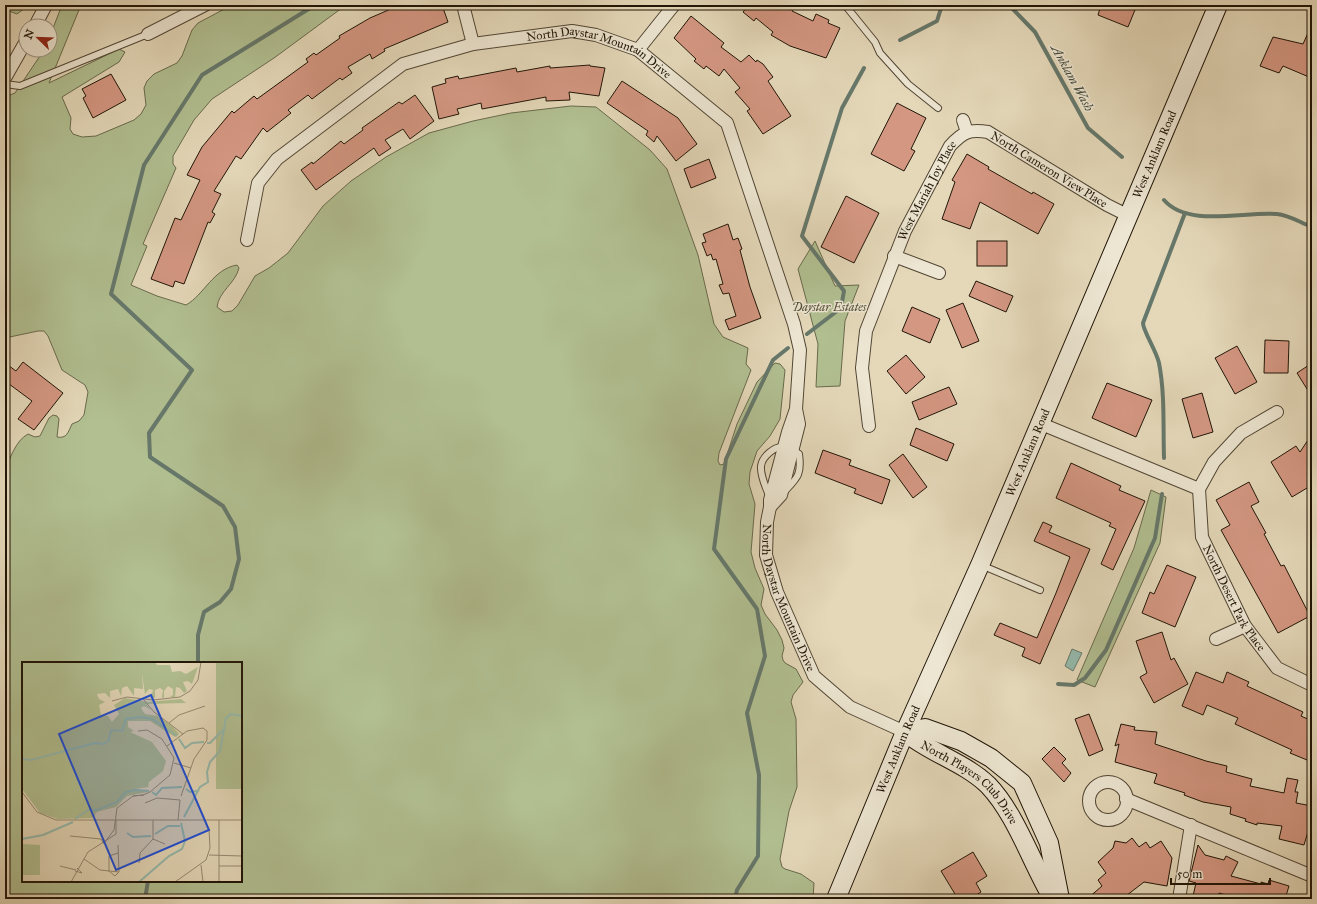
<svg xmlns="http://www.w3.org/2000/svg" width="1317" height="904" font-family="'IM FELL Great Primer',serif">
<rect width="100%" height="100%" fill="#e4d8b9"/>
<filter id="stains"><feTurbulence type="fractalNoise" baseFrequency=".005" numOctaves="4"/><feColorMatrix values="0 0 0 0 .2 0 0 0 0 .09 0 0 0 0 .02 0 0 0 .5 -.17"/></filter>
<radialGradient id="worn" r=".72"><stop offset=".6" stop-color="#630" stop-opacity="0"/><stop offset="1" stop-color="#630" stop-opacity=".3"/></radialGradient>
<g fill="#b1bf91" stroke="#686a4c" fill-rule="evenodd">
<path d="M6 5H29L17 14 9 11Z"/>
<path d="M62 5H81L49 83 119 49 125 52 119 62 62 97 71 118 70 129 73 134 82 137 96 136 134 120 141 114 146 105 144 88 147 81 154 74 177 63 182 56 192 30 198 23 232 5H346L274 58 212 99 194 120 173 156V164L176 168 143 244 147 246 131 285 157 296 186 305C204 295 213 269 237 265L239 268C235 284 219 291 217 307L224 312 232 311 238 305 255 276 269 268 288 253 323 206 351 181 386 157 429 133 473 121 511 113 571 106 596 107 650 150 667 169 698 255 714 324 723 337 748 348 746 364 751 370 719 453 718 461 720 465 724 464 737 424 757 382 775 363 780 364 785 370 780 419 770 436 757 451 750 472 749 484 755 504 751 552 755 568 764 589 761 605 765 614 777 630 782 640 784 648 782 656 783 660 785 663 796 669 803 682 793 695 791 702 796 719 797 787 789 811 780 859 782 867 785 869 801 874 814 883 813 899H5V474C8 461 16 440 28 434L35 437 40 436 49 418 53 415 57 416 59 419 57 437C67 439 68 432 72 424L79 421 84 415 88 392 85 385 62 370 48 336 44 331H38L5 338V97L15 93 44 50H50V36ZM23 663H241V881H23Z"/>
<path d="M815 241 835 286 859 285 845 321 840 386 816 387 818 344 798 269Z"/>
<path d="M1151 490 1166 497 1160 543 1095 687 1077 680 1134 548Z"/>
</g>
<path fill="#95baae" stroke="#66786b" d="M1072 649 1082 653 1073 671 1065 666Z"/>
<g fill="none" stroke-linecap="round" stroke-linejoin="round">
<g stroke="#66786b" stroke-width="4">
<path d="M1009 5 1035 32 1088 128 1122 157"/>
<path d="M900 40 937 21 942 5"/>
<path d="M1164 200C1188 228 1245 211 1277 214 1289 215 1301 223 1312 227"/>
<path d="M807 334 841 308 844 291 802 236 842 108 864 68"/>
<path d="M1164 458C1163 426 1165 394 1159 363 1156 350 1143 331 1143 323L1185 213"/>
<path d="M198 663V635L204 612 220 602 231 589 239 559 235 527 223 506 150 457 149 433 192 370 111 294 144 165 202 75 315 5"/>
<path d="M1058 684 1074 685 1085 678 1106 650 1155 538 1162 494"/>
<path d="M145 899 148 881"/>
<path d="M735 899 737 890 758 856 759 775 747 713 765 656 757 609 714 549 726 459 773 360 788 348"/>
</g>
</g>
<g fill="#d49782" stroke="#201507">
<path d="M400 5H442L448 22 384 49 385 51 372 59 370 54 348 67 352 73 342 80 340 78 312 99 308 95 288 110 291 113 267 132 263 128 241 159 236 156 214 191 221 194 212 212 215 214 210 223 208 222 184 284 175 281 173 287 151 279 175 218 181 220 200 180 187 175 202 147 232 111 234 113 254 96 257 99 308 62 306 59 314 53 316 55 340 38 339 36 370 18Z"/>
<path d="M749 5H795L792 11 813 21 816 14 829 20 828 23 840 28 826 58 790 46 771 35 773 32 756 18 754 21 743 12Z"/>
<path d="M1101 5H1137L1128 27 1098 15Z"/>
<path d="M691 16 724 43 721 47 741 62 749 55 756 62 757 60 763 64 773 77 768 81 791 116 763 134 747 111 750 109 735 92 740 88 724 69 719 76 706 66 704 69 694 61 696 59 674 38Z"/>
<path d="M1312 24V70L1309 77 1283 66 1279 73 1260 66 1273 37 1303 44Z"/>
<path d="M590 65V66L605 68 599 96 569 92 570 100 546 101V97L482 109 481 103 457 109 459 114 439 119 432 87 446 83 445 79 458 76 459 79 516 68 517 72 550 66V68Z"/>
<path d="M111 74 126 100 93 118 83 98 86 96 82 89Z"/>
<path d="M622 81 678 118 697 144 676 161 657 136 654 142 646 135 648 131 607 103Z"/>
<path d="M415 95 434 121 410 139 403 129 385 140 391 148 379 156 374 148 316 190 301 170 312 162 313 164 341 141 344 144 363 130 362 128 399 102 402 104Z"/>
<path d="M897 103 926 118 911 149 915 151 904 171 871 154Z"/>
<path d="M967 154 989 167 988 169 1032 194 1033 192 1054 204 1038 234 980 202 970 229 942 219 955 182 952 180Z"/>
<path d="M709 159 716 178 691 188 684 169Z"/>
<path d="M846 196 879 213 854 263 821 247Z"/>
<path d="M728 224 733 240 738 238 742 249 740 250 750 287 761 318 729 330 725 320 736 316 729 293 723 294 719 285 723 284 716 259 713 260 711 254 707 256 702 243 706 242 703 234Z"/>
<rect x="977" y="241" width="30" height="25"/>
<path d="M976 281 1013 296 1006 312 969 296Z"/>
<path d="M963 303 979 341 962 348 946 310Z"/>
<path d="M912 307 940 319 930 343 902 331Z"/>
<path d="M1265 340 1289 341 1288 373H1264Z"/>
<path d="M1237 346 1257 382 1235 394 1215 358Z"/>
<path d="M906 355 925 377 906 394 887 371Z"/>
<path d="M23 362 63 393 34 430 18 419 32 401 5 381V363L16 371Z"/>
<path d="M1312 363V397L1297 373Z"/>
<path d="M1107 383 1152 400 1136 437 1092 418Z"/>
<path d="M949 387 957 404 919 420 912 402Z"/>
<path d="M1202 393 1213 432 1193 438 1182 399Z"/>
<path d="M916 428 954 444 947 461 910 445Z"/>
<path d="M1312 434V485L1292 497 1271 462 1296 446 1300 452Z"/>
<path d="M823 450 851 460 849 465 890 480 882 504 854 493 856 489 815 473Z"/>
<path d="M903 454 927 487 913 498 889 465Z"/>
<path d="M1071 463 1121 486 1119 490 1145 501 1113 570 1101 564 1116 529 1109 526 1111 523 1056 498Z"/>
<path d="M1249 482 1259 502 1251 506 1266 533 1264 534 1281 566 1284 565 1310 616 1278 633 1221 530 1230 525 1216 500Z"/>
<path d="M1043 522 1052 526 1049 532 1090 549 1040 664 1022 656 1025 648 994 635 1000 623 1037 638 1056 593 1070 557 1034 541Z"/>
<path d="M1167 565 1196 577 1175 627 1142 613 1150 592 1154 594Z"/>
<path d="M1162 632 1171 660 1174 658 1188 684 1154 703 1140 677 1147 673 1136 641Z"/>
<path d="M1196 672 1223 683 1227 672 1249 682 1247 686 1303 712 1301 716 1312 721V762L1290 753 1292 750 1235 724 1238 718 1207 705 1203 715 1182 706Z"/>
<path d="M1089 714 1103 750 1089 756 1075 719Z"/>
<path d="M1121 724 1135 727 1134 730 1157 732 1155 744 1206 761 1227 766 1226 772 1252 779 1250 786 1284 793 1287 778 1298 780 1295 792H1298L1296 803 1312 806V828H1309L1304 845 1279 839 1282 826 1257 823V825L1245 821 1246 819 1230 814 1231 807 1203 802 1184 795 1185 793 1154 783 1157 774 1115 762 1119 744 1115 746Z"/>
<path d="M1054 747 1066 759 1062 763 1071 773 1064 782 1042 759Z"/>
<path d="M1132 838 1139 847 1146 842 1150 848 1161 841 1172 858 1167 886 1144 882 1122 899H1087L1102 886 1098 880 1106 873 1098 862 1113 848 1115 841 1126 843Z"/>
<path d="M1198 845 1205 855 1224 860 1226 856 1238 862 1231 876 1261 884V882L1268 884 1269 880 1289 886 1285 899H1240L1219 893 1218 899H1206L1193 896 1196 883 1189 881Z"/>
<path d="M973 852 987 876 976 883 981 892 970 899H958L941 871Z"/>
</g>
<g fill="none" stroke-linecap="round" stroke-linejoin="round">
<defs>
<g id="lane">
<path d="M845 5 875 42 880 53 908 84 938 108"/>
<path d="M5 84 20 86 148 34"/>
<path d="M769 496C766 487 760 476 761 466 762 457 775 445 785 447 791 448 795 451 799 454 802 475 797 478 784 492"/>
<path d="M981 565 1040 590"/>
</g>
<g id="street">
<path d="M463 5 473 44"/>
<path d="M35 26 46 5"/>
<path d="M148 34 205 5"/>
<path d="M638 50 674 5"/>
<path d="M5 78 26 41"/>
<path d="M963 120 967 132"/>
<path id="s1" d="M247 240 258 183 277 159 403 64 473 44 572 31 596 35 638 50 727 123 794 324 800 350 796 409 799 424 781 495 770 507V500L788 432 796 409"/>
<path d="M894 256 939 273"/>
<path d="M1039 423 1199 489"/>
<path id="s2" d="M869 426 862 368 866 331 905 231 950 146C963 132 969 129 988 132L1107 205 1129 216"/>
<path id="s3" d="M1199 489 1202 537 1245 626 1277 668 1312 685"/>
<path d="M1199 489 1214 462 1241 433 1277 412"/>
<path id="s4" d="M770 507 767 522 766 555 777 592 814 676 850 707 905 732"/>
<path d="M1216 639 1245 626"/>
<circle cx="1108" cy="801" r="19"/>
<path d="M1126 799 1312 876"/>
<path d="M1179 899 1191 825"/>
</g>
<g id="secondary">
<path d="M905 732 925 728 961 741 991 758 1022 783 1049 843 1060 899"/>
<path id="s5" d="M905 732C930 753 964 762 988 785 1016 814 1032 864 1053 899"/>
<path id="s6" d="M836 899 905 732 980 565 1218 5"/>
</g>
</defs>
<use href="#lane" stroke="#514634" stroke-width="8"/>
<use href="#street" stroke="#514634" stroke-width="14"/>
<use href="#secondary" stroke="#201507" stroke-width="20"/>
<use href="#lane" stroke="#ede6d2" stroke-width="6"/>
<use href="#street" stroke="#ede6d2" stroke-width="12"/>
<use href="#secondary" stroke="#ede6d2" stroke-width="18"/>
</g>
<g text-anchor="middle" dominant-baseline="central" stroke-width="3" stroke-linejoin="round" paint-order="stroke">
<g font-size="12" fill="#201507" stroke="#ede6d2">
<text stroke="none"><textPath href="#s1" startOffset="451">North Daystar Mountain Drive</textPath></text>
<text stroke="none"><textPath href="#s6" startOffset="810">West Anklam Road</textPath></text>
<text stroke="none"><textPath href="#s2" startOffset="414">North Cameron View Place</textPath></text>
<text stroke="none"><textPath href="#s2" startOffset="249">West Mariah Joy Place</textPath></text>
<text stroke="none"><textPath href="#s6" startOffset="486">West Anklam Road</textPath></text>
<text stroke="none"><textPath href="#s4" startOffset="95">North Daystar Mountain Drive</textPath></text>
<text stroke="none"><textPath href="#s3" startOffset="117">North Desert Park Place</textPath></text>
<text stroke="none"><textPath href="#s6" startOffset="162">West Anklam Road</textPath></text>
<text stroke="none"><textPath href="#s5" startOffset="83">North Players Club Drive</textPath></text>
</g>
<g font-size="12" font-style="italic" fill="#535037" stroke="#ede6d2">
<text x="829" y="307">Daystar Estates</text>
</g>
<g font-size="13" font-style="italic" fill="#494f41" stroke="#ede6d2">
<text transform="translate(1072 78) rotate(61)">Anklam Wash</text>
</g>
</g>
<g transform="translate(22 662)">
<rect width="220" height="220" fill="#e4d8b9"/>
<path d="M0 0H133L135 3H148L150 10 158 9 164 12 176 5 170 22 166 19 161 20 165 29 162 31 158 26 154 25 153 35H148L151 33V27L146 24 142 29V36L140 35 141 28 138 26 133 28V36L129 35 131 28 127 27 123 32 120 12 121 27 112 26V34L105 24 100 26 99 34 96 27 88 29V36L83 31 75 32 77 37 83 40 77 43 79 53 86 54 90 60 97 52 92 43 103 36 126 40 159 37 164 41 124 42 129 48 122 44 119 46 123 52 136 54 151 65 157 72 153 75 128 59H106V65L112 69 108 70 130 80 144 99 141 109 127 120 126 125 113 127 126 130 105 134 94 145 75 150 71 156 36 157 18 151 0 127ZM194 0H220V127H194ZM0 182 18 183V213H0Z" fill="#b1bf91"/>
<path fill="none" stroke="#95baae" stroke-width="2" d="M157 77 163 86 170 81 182 80M185 81H188L203 66M0 97 9 98 73 81 82 82 87 78 89 68 100 69 104 57 119 55 130 57 155 74M164 127 168 130 175 129M130 130 134 133 140 126 160 125M162 155 178 125 186 120 185 110 188 100 198 89 204 56 209 52 220 54M53 157 66 148H75L95 140 104 130 114 128 127 129M105 171 111 175 129 174M133 172 146 164H158M0 177 21 173 51 160M26 220H46M117 220 147 194 160 187 163 179 159 161"/>
<path fill="none" stroke="#968a72" stroke-width="1" d="M121 37 132 50 161 72M90 39 105 35 131 38 158 35 168 29 176 18 179 0M147 61 157 53 183 44M116 69 125 68 140 77 152 96 148 113 128 130 121 133 111 134 122 133M145 84 165 69 181 66 185 69V78L172 97 159 134M152 101 169 106M0 130 15 150 34 158H220M123 141 135 136 158 138M131 158V177M156 158 158 138M197 158V220M48 174 79 177 82 182M131 177 143 182M83 180 92 168 95 146 111 134M96 183 97 210M187 193 220 194M62 197 78 208 97 210M117 201 118 191 131 177M179 203 181 220M38 204 54 208M197 204H220M53 209 60 211 55 206M87 210V194L96 191M88 210 93 214 97 210M49 220 66 190 94 172V158M153 220 184 198 188 186 187 167"/>
<path fill="#1d4ed8" fill-opacity="0.15" stroke="#1d4ed8" stroke-width="2" d="M129 33 187 168 94 208 37 72Z"/>
<rect width="220" height="220" fill="none" stroke="#201507" stroke-width="2"/>
</g>
<rect width="1317" height="904" fill="none" stroke="#e4d8b9" stroke-width="20"/>
<rect x="6" y="6" width="1305" height="892" fill="none" stroke="#201507" stroke-width="2"/>
<rect x="10" y="10" width="1297" height="884" fill="none" stroke="#201507"/>
<g transform="translate(38 38) rotate(293)"><circle r="19" fill="#ede6d2" stroke="#9b9281"/>
<path d="M0-3L7 15L0 10L-7 15Z" fill="#8f2418"/>
<text y="-6" font-size="11" font-weight="bold" text-anchor="middle" fill="#201507">N</text>
</g>
<path d="M1171 878v6h99v-6" fill="none" stroke="#201507" stroke-width="2"/>
<text x="1177" y="878" font-size="12" fill="#201507" stroke="#ede6d2" stroke-width="3" paint-order="stroke">50 m</text>
<rect width="100%" height="100%" filter="url(#stains)"/>
<rect width="100%" height="100%" fill="url(#worn)"/>
</svg>
